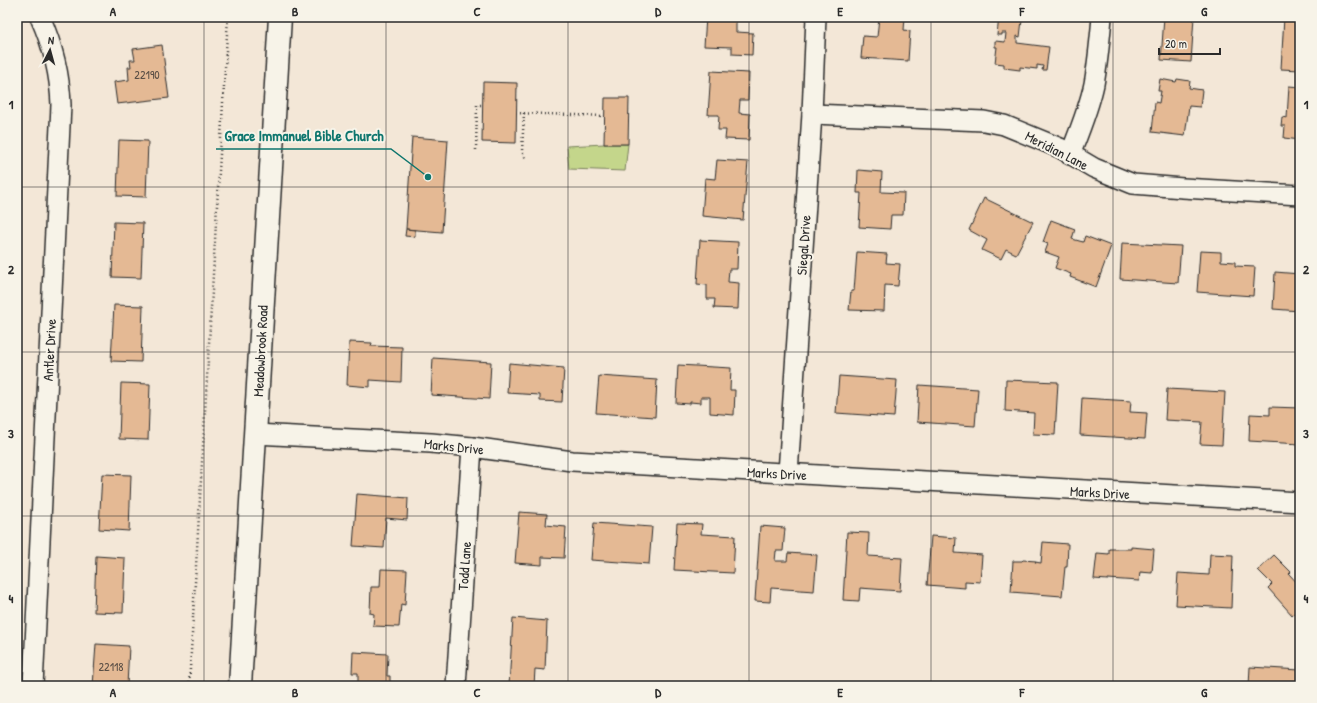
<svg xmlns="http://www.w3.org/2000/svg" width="1317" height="703" font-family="'Patrick Hand',sans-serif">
<rect width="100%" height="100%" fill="#f3e7d7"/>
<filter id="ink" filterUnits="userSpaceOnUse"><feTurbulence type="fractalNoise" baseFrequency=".025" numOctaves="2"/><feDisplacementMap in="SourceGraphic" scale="8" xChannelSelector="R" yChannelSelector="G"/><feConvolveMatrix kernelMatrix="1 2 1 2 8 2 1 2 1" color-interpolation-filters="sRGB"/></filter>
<g filter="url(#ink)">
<path fill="#c4d68b" stroke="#78805b" d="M604 144H628L625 171 569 169 567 146Z"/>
<g fill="#e4b994" stroke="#2b2b2b">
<path d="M706 17H736V32L753 33 752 55 732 54V47L704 46Z"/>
<path d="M879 17H905L904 30 910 31 908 61 861 58 863 36 877 37Z"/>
<path d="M999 17 1022 20 1020 37 1017 36V43L1049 47 1046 70H1042L1043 66 1037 65V69L1020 67V70L1004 68V64L995 63 997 47H995V41L1005 42 1006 33H1002V35H997Z"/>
<path d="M1164 17H1194L1191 62 1161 60Z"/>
<path d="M1284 17H1300V70L1281 69Z"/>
<path d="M162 45 169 98 117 104 114 82 129 80 128 67H131L130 60H135L133 49Z"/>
<path d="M711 71 749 73 748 100H740L739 113 750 114 749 140 725 139 726 130H718L719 115H708Z"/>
<path d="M1160 79 1176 82 1177 79 1190 81 1189 88 1202 90 1200 107 1189 106 1185 136 1152 132 1155 102 1159 103 1161 91H1158Z"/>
<path d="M483 82 517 83 516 143 482 142Z"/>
<path d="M1289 86 1300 87V140L1284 138 1285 126H1281L1282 117 1287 118Z"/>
<path d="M605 98H629L628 144H604Z"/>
<path d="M412 137 448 140 442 232 406 229Z"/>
<path d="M119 140 148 141 146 197 117 196Z"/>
<path d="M717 160 748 162 743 220 702 216 705 178 715 179Z"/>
<path d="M858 170 882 172 881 192 904 193 903 215H891L890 229 859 227 861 193H857Z"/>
<path d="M984 198 1033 222 1016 254 1006 249 1001 259 982 250 987 240 969 230Z"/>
<path d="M1051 220 1075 229 1072 239 1083 242 1085 236 1111 246 1096 287 1070 277 1071 274 1055 268 1059 257 1045 252 1048 244 1043 242Z"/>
<path d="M114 222 143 223 141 278 112 277Z"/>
<path d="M406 229 415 230V237L405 236Z"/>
<path d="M700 240 738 242 737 269H729L728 282 739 283 738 309 714 308 715 299H707V285L697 284Z"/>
<path d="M1122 243 1181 246 1178 283 1120 279Z"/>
<path d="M1200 251 1221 252V261L1235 262V266L1255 267 1253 296 1197 292Z"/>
<path d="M857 252 887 254 886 263 900 264 898 286 885 285 884 311 849 310 851 291H854Z"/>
<path d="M1275 272 1300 274V311L1273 309Z"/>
<path d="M114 305 143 306 141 362 111 361Z"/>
<path d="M349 342 372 343 371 346 402 347 401 382 370 380V387L347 385Z"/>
<path d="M433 358 491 362 489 399 431 395Z"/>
<path d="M509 363 564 368 562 402 540 401V395L507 393Z"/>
<path d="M678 365 731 368 730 390H735L734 415 710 413V397H701V403L690 402V404L676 403Z"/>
<path d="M599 376 657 380 655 417 596 413Z"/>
<path d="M839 376 897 380 894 417 836 413Z"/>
<path d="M1006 380 1058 382 1055 435 1033 434 1034 413 1005 411Z"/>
<path d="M121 383 150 384 148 440 119 439Z"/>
<path d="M919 385 978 389 975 426 917 422Z"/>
<path d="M1167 389 1225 392 1222 445 1200 444 1202 422 1165 420Z"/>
<path d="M1082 398 1131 401 1130 412 1147 413 1145 439 1080 435Z"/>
<path d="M1270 407 1300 408V444L1249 441 1250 414 1270 415Z"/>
<path d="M102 474 131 475 129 531 99 529Z"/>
<path d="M357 494 408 498 407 520 386 518 384 548 353 546Z"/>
<path d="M519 512 547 514 546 525 566 527 564 558 542 557V565L515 563Z"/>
<path d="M594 523 652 527 649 564 591 560Z"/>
<path d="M677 523 702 524 701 534 735 536 733 573 674 570Z"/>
<path d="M760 526 785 528 783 551H776L775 561H787L788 553 817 555 814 591 771 588 770 602 755 601Z"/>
<path d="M847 532 869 533 868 556 902 558 900 591 860 588 859 601 843 600Z"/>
<path d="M931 536 956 538 955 553 982 555 980 582 965 581V588L927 585Z"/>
<path d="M1043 542 1068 544 1067 567H1065L1062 596 1011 592 1013 561H1022L1023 560 1036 561 1035 562 1041 563Z"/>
<path d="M1131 547 1154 549 1152 573 1140 572 1139 581 1108 579V580L1094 579 1097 553 1109 554V549H1131Z"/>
<path d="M1210 554 1233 555 1231 608 1176 605 1178 573 1209 575Z"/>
<path d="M1274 555 1291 572 1289 574 1300 586V609L1292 615 1268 588 1272 584 1258 570Z"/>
<path d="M96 556 125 558 123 613 94 612Z"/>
<path d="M381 569 407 570 405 605 401 604 399 627 373 626 374 614 370 613 371 587H380Z"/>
<path d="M513 618 547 621 545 670 535 669 534 686H509Z"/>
<path d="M96 644 129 646 127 686H93Z"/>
<path d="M353 652 388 654 387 676H390V684H387V686H358V673H352Z"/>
<path d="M1250 667 1300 670V686H1249Z"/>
</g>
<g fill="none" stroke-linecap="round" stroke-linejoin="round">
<defs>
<g id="street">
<path d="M812 114 984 121 1004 125 1060 148 1094 168 1133 184 1183 188 1300 195"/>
<path d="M1070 155C1079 132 1089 108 1094 84 1098 62 1100 40 1102 17"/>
<path d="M255 434 431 443 472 447 572 461 1300 502"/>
<path d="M788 473 812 114 816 17"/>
<path d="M33 686 61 105C60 74 53 46 40 17"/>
<path d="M456 686 472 447"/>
</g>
<path id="secondary" d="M240 686 280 17"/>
</defs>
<use href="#street" stroke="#2b2b2b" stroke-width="22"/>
<use href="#secondary" stroke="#2b2b2b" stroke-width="25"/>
<g stroke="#2b2b2b" stroke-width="2.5" stroke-dasharray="1 3" stroke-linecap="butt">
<path d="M516 113 604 116"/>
<path d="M524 113 522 151 525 158"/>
<path d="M476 150 477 105H483"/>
<path d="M189 686 228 17"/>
</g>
<use href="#street" stroke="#f7f3e8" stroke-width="19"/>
<use href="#secondary" stroke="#f7f3e8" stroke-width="22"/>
</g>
</g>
<path fill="none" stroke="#2b2b2b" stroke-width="1" stroke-opacity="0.55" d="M204 17V686M386 17V686M568 17V686M749 17V686M931 17V686M1113 17V686M17 187H1300M17 352H1300M17 516H1300"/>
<g text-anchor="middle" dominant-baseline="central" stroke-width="4" stroke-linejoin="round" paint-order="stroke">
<g font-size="12" fill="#594e45">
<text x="147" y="74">22190</text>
<text x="111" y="666">22118</text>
</g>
<g font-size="14" fill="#2b2b2b" stroke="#f7f3e8">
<text transform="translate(1057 150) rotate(27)">Meridian Lane</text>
<text transform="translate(803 245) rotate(-86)">Siegal Drive</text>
<text transform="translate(49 350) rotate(-87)">Antler Drive</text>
<text transform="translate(260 351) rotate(-87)">Meadowbrook Road</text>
<text transform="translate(454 446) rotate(6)">Marks Drive</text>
<text transform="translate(777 473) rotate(3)">Marks Drive</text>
<text transform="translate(1100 492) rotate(3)">Marks Drive</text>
<text transform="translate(464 566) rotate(-86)">Todd Lane</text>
</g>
</g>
<path fill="none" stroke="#0f766e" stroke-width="1.5" d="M428 177L391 149H216"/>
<circle fill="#0f766e" stroke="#f7f3e8" stroke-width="1.5" cx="428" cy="177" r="4"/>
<g font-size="15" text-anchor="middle" font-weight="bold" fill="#0f766e" stroke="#f7f3e8" stroke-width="4" stroke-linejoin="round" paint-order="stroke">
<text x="304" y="141">Grace Immanuel Bible Church</text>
</g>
<rect width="1317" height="703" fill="none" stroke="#f7f3e8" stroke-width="44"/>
<g transform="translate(50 50) rotate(6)" stroke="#f7f3e8" stroke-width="3" paint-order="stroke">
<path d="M0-3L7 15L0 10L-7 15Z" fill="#2b2b2b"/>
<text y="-6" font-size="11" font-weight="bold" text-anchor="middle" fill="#2b2b2b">N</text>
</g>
<path d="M1159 48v6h61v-6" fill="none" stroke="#2b2b2b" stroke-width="2"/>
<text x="1165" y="48" font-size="12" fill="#2b2b2b" stroke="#f7f3e8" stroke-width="3" paint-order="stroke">20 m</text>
<rect x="22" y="22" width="1273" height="659" fill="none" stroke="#2b2b2b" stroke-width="1.5"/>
<g font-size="13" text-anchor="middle" font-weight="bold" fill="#2b2b2b">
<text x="113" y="16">A</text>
<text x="295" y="16">B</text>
<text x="477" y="16">C</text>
<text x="658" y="16">D</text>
<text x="840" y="16">E</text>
<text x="1022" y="16">F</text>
<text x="1204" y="16">G</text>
<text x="11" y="109">1</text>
<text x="1306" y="109">1</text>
<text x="11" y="274">2</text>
<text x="1306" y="274">2</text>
<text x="11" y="438">3</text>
<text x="1306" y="438">3</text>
<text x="11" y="603">4</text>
<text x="1306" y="603">4</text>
<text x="113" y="697">A</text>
<text x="295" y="697">B</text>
<text x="477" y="697">C</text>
<text x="658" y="697">D</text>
<text x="840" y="697">E</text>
<text x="1022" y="697">F</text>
<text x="1204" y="697">G</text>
</g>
</svg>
